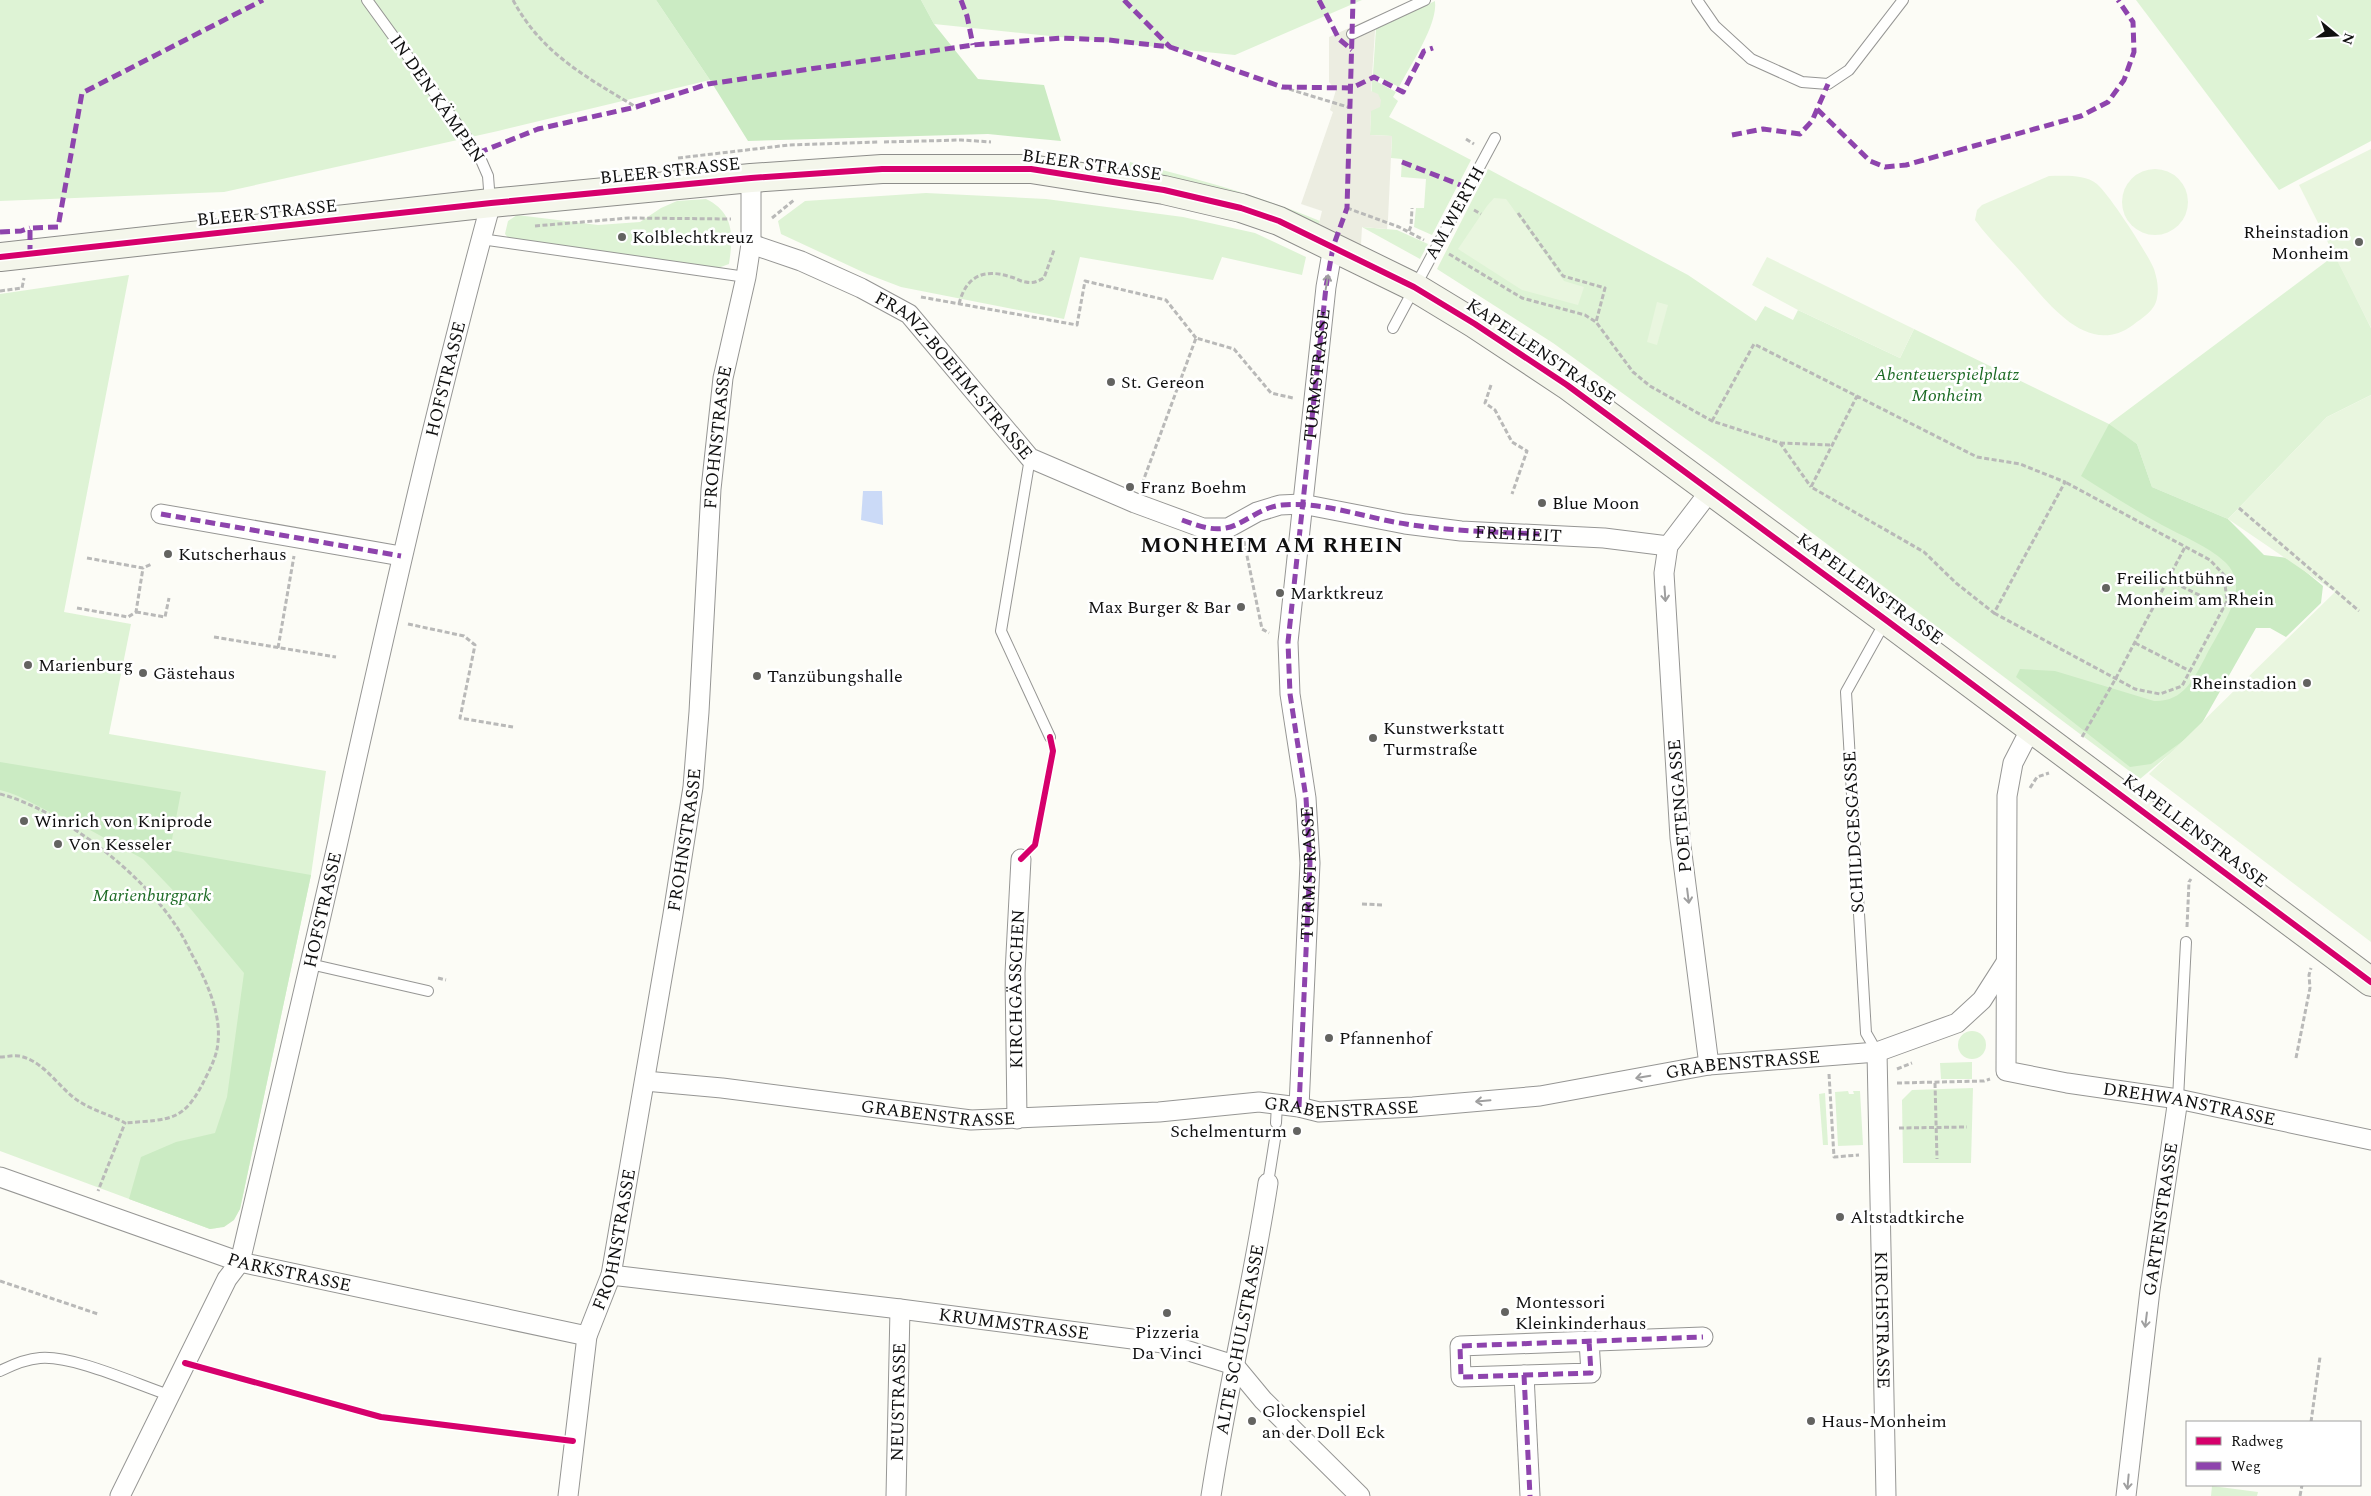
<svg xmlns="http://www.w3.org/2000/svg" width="2371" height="1496" font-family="Spectral,serif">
<rect width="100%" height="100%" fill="#fcfcf6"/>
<g fill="#def3d5">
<path d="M0 0H656L710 80 498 131 224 192 0 201Z"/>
<path d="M921 0H1362L1235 55 934 24Z"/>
<path d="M2136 0H2371V141L2279 190Z"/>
<path d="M1435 1C1438 25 1410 65 1399 87L1373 74 1376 29Z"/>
<path d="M1372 79 1396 92 1393 97 1398 101 1389 117 1471 160 1432 235 1414 227 1416 208H1424L1426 179 1401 177 1402 159 1391 158 1392 136 1370 135Z"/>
<path d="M1130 162C1195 178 1258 195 1320 221L1318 227 1227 193 1129 168Z"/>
<path d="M1488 169 1688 275 1756 321 1765 306 1793 320 1798 310 1900 358 1914 329 2109 424 2335 255 2371 328V395L2327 417 2228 519 2152 487 2137 444 2109 425 2082 476 2248 559 2198 730 2140 779 1715 460 1553 343 1437 269Z"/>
<path d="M926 193 1046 199 1183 217 1255 233 1306 257 1302 275 1222 257 1213 280 1080 257 1064 319 901 287 867 274 781 234 778 221 805 201Z"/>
<path d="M706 199C735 213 733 237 729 264L718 268 510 240 505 234 508 221 517 215 598 225 640 222 661 208 677 201Z"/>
<path d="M1362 227 1397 230 1428 244 1420 259Z"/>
<path d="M129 275 64 612 131 624 109 734 326 771 311 875 240 1209C232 1223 226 1227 210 1229L0 1151V294Z"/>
<circle cx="1972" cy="1045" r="14"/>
<path d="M1972 1062V1079H1941L1940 1063Z"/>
<path d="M1973 1088 1971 1163H1903L1902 1100 1912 1090Z"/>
<path d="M1848 1091 1849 1094H1854L1853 1091H1860L1863 1145 1838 1146 1835 1092Z"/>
<path d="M1825 1093 1828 1145H1823L1819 1094Z"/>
<path d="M2212 1486 2258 1492 2257 1496H2211Z"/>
</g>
<g fill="#cbebc3">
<path d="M656 0H921L934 24 978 79 1044 85 1061 141 988 134 748 141 710 80Z"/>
<path d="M2109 424 2137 444 2152 487 2228 519 2264 555 2289 558 2323 586 2321 603 2286 637 2270 628H2256L2198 730 2151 764 2130 767 2016 677 2020 669 2055 671 2154 701C2183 702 2193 680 2205 658 2214 639 2238 605 2236 585 2236 576 2231 568 2225 562 2208 546 2182 536 2162 525 2135 510 2108 493 2081 476Z"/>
<path d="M0 762 181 792 170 850 311 875 240 1209 234 1220 224 1227 210 1229 129 1199 141 1157 176 1142 215 1133 227 1097 244 973 189 907 143 859 68 818C44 813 24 795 0 790Z"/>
</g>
<g fill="#e9f6df">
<path d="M2371 149V328L2299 185Z"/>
<circle cx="2155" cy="202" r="33"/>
<path d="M2049 176C2065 176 2084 174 2097 184 2109 194 2148 254 2154 269 2157 279 2159 287 2157 298 2155 311 2142 318 2133 325 2087 359 2047 301 2020 271 2005 254 1988 238 1975 220L1977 210 1982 205Z"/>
<path d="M1494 198 1506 199 1509 203 1564 281 1584 287 1578 305 1522 290 1458 249 1487 206Z"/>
<path d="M1767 257 1914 329 1900 358 1798 310 1752 285Z"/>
<path d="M1657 302 1668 305 1657 345 1647 342Z"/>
<path d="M2371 395V942L2149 774 2335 592 2228 519 2327 417Z"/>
</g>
<path fill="#ecede1" d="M1376 16 1371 91 1378 94 1381 100 1380 107 1371 111 1370 135 1392 136 1388 219 1387 229 1362 227 1361 245 1318 227 1322 211 1301 204 1333 112 1330 110 1336 90 1329 82V37Z"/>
<path fill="#cbdaf7" d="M863 491H882L883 525 861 520Z"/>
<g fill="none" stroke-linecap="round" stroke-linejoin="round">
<defs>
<g id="lane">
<path d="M367 0 478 153 488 176 490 202"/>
<path d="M1697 0 1715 26 1751 59 1802 82 1828 84 1849 70 1903 0"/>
<path d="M1352 34 1425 0"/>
<path d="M481 239 746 277"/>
<path d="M1393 328 1495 138"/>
<path d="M1030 458 1001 631 1050 737"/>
<path d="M310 964 428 991"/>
<path d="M1877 1052 1866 1033 1846 692 1885 622"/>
<path d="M2178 1099 2186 942"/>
<path d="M1276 1123 1277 1104"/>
<path d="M1268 1183 1275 1139"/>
<path d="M0 1371C12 1365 26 1359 40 1358 73 1355 136 1384 169 1395"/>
</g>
<g id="street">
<path id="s1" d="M751 244 801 261 861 288 909 314 1030 458 1135 503 1203 528H1228L1257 512 1280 505 1302 504 1405 524 1461 531 1604 538 1668 546"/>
<path d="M161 514 401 556"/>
<path id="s2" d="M2031 728 2013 763 2007 796 2006 1071 2067 1083 2178 1099 2371 1140"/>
<path id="s3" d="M1877 1052 1886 1496"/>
<path d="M1709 1065 1680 838 1664 573 1668 546 1710 491"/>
<path id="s4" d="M645 1081 722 1088 971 1120 1159 1112 1259 1102 1299 1107 1319 1112 1413 1107 1540 1096 1709 1065 1877 1052 1957 1023 1982 1000 2005 964"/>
<path id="s5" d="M1299 1107 1310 863 1306 798 1290 694 1288 642 1326 287 1333 247"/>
<path id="s6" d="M1017 1119 1015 973 1021 859"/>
<path id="s7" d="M0 1177 240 1262 587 1336"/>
<path id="s8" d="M611 1275 900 1309 1163 1343 1234 1365 1263 1400 1360 1496"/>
<path d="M1589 1341 1591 1373 1461 1377 1460 1346 1703 1337"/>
<path d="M1524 1375 1530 1496"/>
<path id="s9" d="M120 1496 227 1279 240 1262C277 1104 315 946 350 788 394 592 438 397 491 203"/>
<path id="s10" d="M568 1496 587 1336 611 1275 673 914 693 787 699 712 711 489 723 378 746 277 751 244V178"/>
<path id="s11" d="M896 1496 900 1309"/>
<path id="s12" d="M1211 1496C1227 1391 1252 1288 1268 1183"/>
<path id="s13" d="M2126 1496 2150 1290 2178 1099"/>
</g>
<path id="secondary" d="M0 257 491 203 751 178 882 169H1031L1164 190 1241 208 1279 221 1414 287 1475 324 1567 385 1886 620 2371 982"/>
</defs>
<use href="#lane" stroke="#969694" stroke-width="12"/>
<use href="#street" stroke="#969694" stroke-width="21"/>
<use href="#secondary" stroke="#8d8d8a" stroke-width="30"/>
<g stroke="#b9b9b8" stroke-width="3" stroke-dasharray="5 2.5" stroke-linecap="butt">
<path d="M513 0C541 53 586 77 636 107"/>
<path d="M1282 87 1351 108"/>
<path d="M1466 139 1474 144"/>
<path d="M884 142 961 140 991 142"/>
<path d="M678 158 789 145 878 142"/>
<path d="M1347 208 1399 227 1424 240"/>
<path d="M1474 210 1481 214"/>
<path d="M1518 213 1563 276 1605 288 1596 322"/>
<path d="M772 218 794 200"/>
<path d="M535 226 629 218 731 219"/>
<path d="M1409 231 1411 226 1412 208"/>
<path d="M1449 254 1522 298 1585 315 1596 322 1633 372 1650 386 1712 421 1780 443 1811 487"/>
<path d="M0 291 22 288 24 278"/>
<path d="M921 297 1077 325 1085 281 1166 300 1196 338"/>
<path d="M959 304C966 276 984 268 1011 277 1016 278 1021 282 1026 282 1033 284 1038 281 1044 278L1054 250"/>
<path d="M1491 385 1485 403 1495 410 1512 442 1527 451 1512 494"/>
<path d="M1712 421 1754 344 1977 457 2020 464 2065 482 1994 613 1956 583 1924 552 1811 487 1857 396"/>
<path d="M1780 443 1832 445"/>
<path d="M1142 484 1196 338 1234 349 1271 393 1293 398"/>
<path d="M2239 508 2359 611"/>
<path d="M1244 541 1262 629 1269 633"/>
<path d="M87 558 143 568 152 564"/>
<path d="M2168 580 2224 607"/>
<path d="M77 608 128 617 136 612 143 568"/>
<path d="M136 612 165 617 169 598"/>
<path d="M1994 613 2135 689 2160 694 2182 686 2227 601 2224 575 2210 560 2065 482"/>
<path d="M408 624 464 636 475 645 460 718 513 727"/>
<path d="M214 637 336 657"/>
<path d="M2135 643 2190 671"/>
<path d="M278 648 294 556"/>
<path d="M2082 737 2116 678 2185 547"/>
<path d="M2030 788 2037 777 2049 773"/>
<path d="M0 794C61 810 142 873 176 926 184 937 189 950 196 962 208 985 221 1015 218 1042 217 1055 212 1065 206 1077 184 1122 173 1119 125 1123"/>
<path d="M1362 904 1384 905"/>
<path d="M2187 927 2189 882 2191 879"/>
<path d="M438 978 446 980"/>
<path d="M0 1057C6 1057 13 1055 19 1056 45 1061 59 1089 80 1102 94 1111 111 1115 125 1123L98 1191"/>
<path d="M2296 1058 2310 988 2309 975 2311 968"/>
<path d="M1897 1069 1912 1063"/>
<path d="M1829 1074 1834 1157 1859 1155"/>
<path d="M1897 1083 1984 1081 1990 1079"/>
<path d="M1935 1083 1937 1159"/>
<path d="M1899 1128 1967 1127"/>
<path d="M0 1281 98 1314"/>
<path d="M2311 1422 2320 1357"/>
<path d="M2300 1496 2302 1485"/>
</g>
<use href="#lane" stroke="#fffffe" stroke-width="10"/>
<use href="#street" stroke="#fffffe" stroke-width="19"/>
<use href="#secondary" stroke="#f4f6eb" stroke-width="28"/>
<g stroke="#8e44ad" stroke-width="5" stroke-dasharray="10 5" stroke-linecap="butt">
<path d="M961 0 967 16 973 45"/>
<path d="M1124 0 1170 47"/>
<path d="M1319 0 1339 39 1352 50"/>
<path d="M1817 109 1870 161 1885 167 1906 165 2081 116 2108 102 2124 80 2134 52 2133 22 2118 0"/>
<path d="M1732 135 1763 129 1800 134 1812 121 1828 84"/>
<path d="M478 153 538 129 636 107 708 84 973 45 1061 38 1109 40 1170 47 1282 87 1352 88 1374 77 1403 92 1424 51 1433 48"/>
<path d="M1402 162 1468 188"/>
<path d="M0 232 21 231 30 228"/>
<path d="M30 255V228L58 227 82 93 263 0"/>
<path d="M161 514 401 556"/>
<path d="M1182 520C1196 525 1210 531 1226 528 1243 525 1260 507 1282 505 1323 501 1365 518 1406 524 1450 531 1494 532 1539 534"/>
<path d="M1299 1107 1310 863 1306 798 1290 694 1288 642 1326 287 1333 247 1347 208 1353 0"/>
<path d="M1589 1341 1591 1373 1461 1377 1460 1346 1703 1337"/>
<path d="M1524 1375 1530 1496"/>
</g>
<defs>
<g id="cycleway">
<path d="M0 257 491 203 751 178 882 169H1031L1164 190 1241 208 1279 221 1414 287 1475 324 1567 385 1886 620 2371 982"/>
<path d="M1021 859 1035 845 1053 751 1050 737"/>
<path d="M185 1363 381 1417 573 1441"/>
</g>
</defs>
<use href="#cycleway" stroke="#fff" stroke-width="9"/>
<use href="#cycleway" stroke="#d6006c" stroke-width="6"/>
</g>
<defs><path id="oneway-shaft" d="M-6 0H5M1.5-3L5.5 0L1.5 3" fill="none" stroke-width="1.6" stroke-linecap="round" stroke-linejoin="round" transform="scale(1.25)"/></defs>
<g stroke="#9f9f9f">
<use href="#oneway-shaft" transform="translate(1327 282) rotate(-80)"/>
<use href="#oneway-shaft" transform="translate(1665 594) rotate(86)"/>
<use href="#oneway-shaft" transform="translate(1688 896) rotate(83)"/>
<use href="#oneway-shaft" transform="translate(1643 1077) rotate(170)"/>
<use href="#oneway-shaft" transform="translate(1483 1101) rotate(175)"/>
<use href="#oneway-shaft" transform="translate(2146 1320) rotate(97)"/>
<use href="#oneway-shaft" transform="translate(2128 1482) rotate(95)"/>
</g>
<g fill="#636360" stroke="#fff" stroke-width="2">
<circle cx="622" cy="237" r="5"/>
<circle cx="2359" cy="242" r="5"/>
<circle cx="1111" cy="382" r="5"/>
<circle cx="1130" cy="487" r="5"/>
<circle cx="1542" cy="503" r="5"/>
<circle cx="168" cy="554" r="5"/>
<circle cx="2106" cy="588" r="5"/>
<circle cx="1280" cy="593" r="5"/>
<circle cx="1241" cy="607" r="5"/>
<circle cx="28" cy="665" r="5"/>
<circle cx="143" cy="673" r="5"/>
<circle cx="757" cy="676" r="5"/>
<circle cx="2307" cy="683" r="5"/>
<circle cx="1373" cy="738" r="5"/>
<circle cx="24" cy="821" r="5"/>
<circle cx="58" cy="844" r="5"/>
<circle cx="1329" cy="1038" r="5"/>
<circle cx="1297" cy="1131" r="5"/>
<circle cx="1840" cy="1217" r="5"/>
<circle cx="1505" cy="1312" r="5"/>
<circle cx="1167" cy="1313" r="5"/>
<circle cx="1252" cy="1421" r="5"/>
<circle cx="1811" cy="1421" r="5"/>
</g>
<g text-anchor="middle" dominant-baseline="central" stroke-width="5" stroke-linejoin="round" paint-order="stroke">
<g font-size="18" fill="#101010" stroke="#fff">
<text transform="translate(437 99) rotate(55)">IN DEN KÄMPEN</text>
<text transform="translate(1092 165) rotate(8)">BLEER STRASSE</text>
<text transform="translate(670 171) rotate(-6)">BLEER STRASSE</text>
<text transform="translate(267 213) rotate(-6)">BLEER STRASSE</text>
<text transform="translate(1455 213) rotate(-61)">AM WERTH</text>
<text transform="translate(1541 352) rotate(34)">KAPELLENSTRASSE</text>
<text stroke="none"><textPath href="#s5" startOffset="735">TURMSTRASSE</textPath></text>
<text stroke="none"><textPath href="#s1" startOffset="248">FRANZ-BOEHM-STRASSE</textPath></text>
<text stroke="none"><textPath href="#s9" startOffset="1170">HOFSTRASSE</textPath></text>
<text stroke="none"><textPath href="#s10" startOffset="1072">FROHNSTRASSE</textPath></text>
<text stroke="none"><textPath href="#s1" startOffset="871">FREIHEIT</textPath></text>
<text transform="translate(1870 589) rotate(36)">KAPELLENSTRASSE</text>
<text transform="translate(1680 806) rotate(-95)">POETENGASSE</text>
<text transform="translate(2195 831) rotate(37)">KAPELLENSTRASSE</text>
<text transform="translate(1854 832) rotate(-93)">SCHILDGESGASSE</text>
<text stroke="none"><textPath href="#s10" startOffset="668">FROHNSTRASSE</textPath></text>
<text stroke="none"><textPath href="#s5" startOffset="234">TURMSTRASSE</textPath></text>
<text stroke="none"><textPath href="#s9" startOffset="625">HOFSTRASSE</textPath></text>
<text stroke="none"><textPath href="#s6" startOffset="130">KIRCHGÄSSCHEN</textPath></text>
<text stroke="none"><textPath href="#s4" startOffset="1105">GRABENSTRASSE</textPath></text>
<text stroke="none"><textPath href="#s4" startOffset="700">GRABENSTRASSE</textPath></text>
<text stroke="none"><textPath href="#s2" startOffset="534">DREHWANSTRASSE</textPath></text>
<text stroke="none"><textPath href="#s4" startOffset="295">GRABENSTRASSE</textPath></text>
<text stroke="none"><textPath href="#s13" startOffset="279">GARTENSTRASSE</textPath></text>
<text stroke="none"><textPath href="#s10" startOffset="262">FROHNSTRASSE</textPath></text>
<text stroke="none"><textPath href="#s7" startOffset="305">PARKSTRASSE</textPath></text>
<text stroke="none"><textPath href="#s3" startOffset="268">KIRCHSTRASSE</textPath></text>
<text stroke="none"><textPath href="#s8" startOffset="406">KRUMMSTRASSE</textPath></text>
<text stroke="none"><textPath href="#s12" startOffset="159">ALTE SCHULSTRASSE</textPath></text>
<text stroke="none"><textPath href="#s11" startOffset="94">NEUSTRASSE</textPath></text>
</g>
<g font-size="18" fill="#101010" stroke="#fff" text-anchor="start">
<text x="2349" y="232" text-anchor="end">Rheinstadion<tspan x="2349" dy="21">Monheim</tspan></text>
<text x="632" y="237">Kolblechtkreuz</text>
<text x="1121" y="382">St. Gereon</text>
<text x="1140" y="487">Franz Boehm</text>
<text x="1552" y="503">Blue Moon</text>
<text x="178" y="554">Kutscherhaus</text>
<text x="2116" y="578">Freilichtbühne<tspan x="2116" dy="21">Monheim am Rhein</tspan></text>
<text x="1290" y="593">Marktkreuz</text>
<text x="1231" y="607" text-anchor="end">Max Burger &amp; Bar</text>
<text x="38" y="665">Marienburg</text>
<text x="153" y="673">Gästehaus</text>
<text x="767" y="676">Tanzübungshalle</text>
<text x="2297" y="683" text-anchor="end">Rheinstadion</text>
<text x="1383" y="728">Kunstwerkstatt<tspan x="1383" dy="21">Turmstraße</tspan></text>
<text x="34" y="821">Winrich von Kniprode</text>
<text x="68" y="844">Von Kesseler</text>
<text x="1339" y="1038">Pfannenhof</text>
<text x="1287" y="1131" text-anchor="end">Schelmenturm</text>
<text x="1850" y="1217">Altstadtkirche</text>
<text x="1515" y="1302">Montessori<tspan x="1515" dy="21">Kleinkinderhaus</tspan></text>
<text x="1167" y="1332" text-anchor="middle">Pizzeria<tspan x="1167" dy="21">Da Vinci</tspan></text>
<text x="1262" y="1411">Glockenspiel<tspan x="1262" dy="21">an der Doll Eck</tspan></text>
<text x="1821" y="1421">Haus-Monheim</text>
</g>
<g font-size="18" font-style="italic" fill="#1d6b25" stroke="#fff">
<text x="1947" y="374">Abenteuerspielplatz<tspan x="1947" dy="21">Monheim</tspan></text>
<text x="152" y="895">Marienburgpark</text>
</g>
<g font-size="22" font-weight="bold" letter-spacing="1" fill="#101010" stroke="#fff">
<text x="1272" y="545">MONHEIM AM RHEIN</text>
</g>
</g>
<rect x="2186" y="1421" width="175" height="65" fill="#ffffff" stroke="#9f9f9f"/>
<rect x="2196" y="1437" width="25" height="8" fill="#d6006c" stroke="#9f9f9f"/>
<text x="2231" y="1446" font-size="15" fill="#101010">Radweg</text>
<rect x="2196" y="1462" width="25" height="8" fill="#8e44ad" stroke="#9f9f9f"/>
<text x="2231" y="1471" font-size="15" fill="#101010">Weg</text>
<g transform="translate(2336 35) rotate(108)" stroke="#ffffff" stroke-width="4" paint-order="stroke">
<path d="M0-4L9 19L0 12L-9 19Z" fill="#101010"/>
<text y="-8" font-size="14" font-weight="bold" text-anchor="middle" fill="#101010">N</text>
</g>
</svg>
